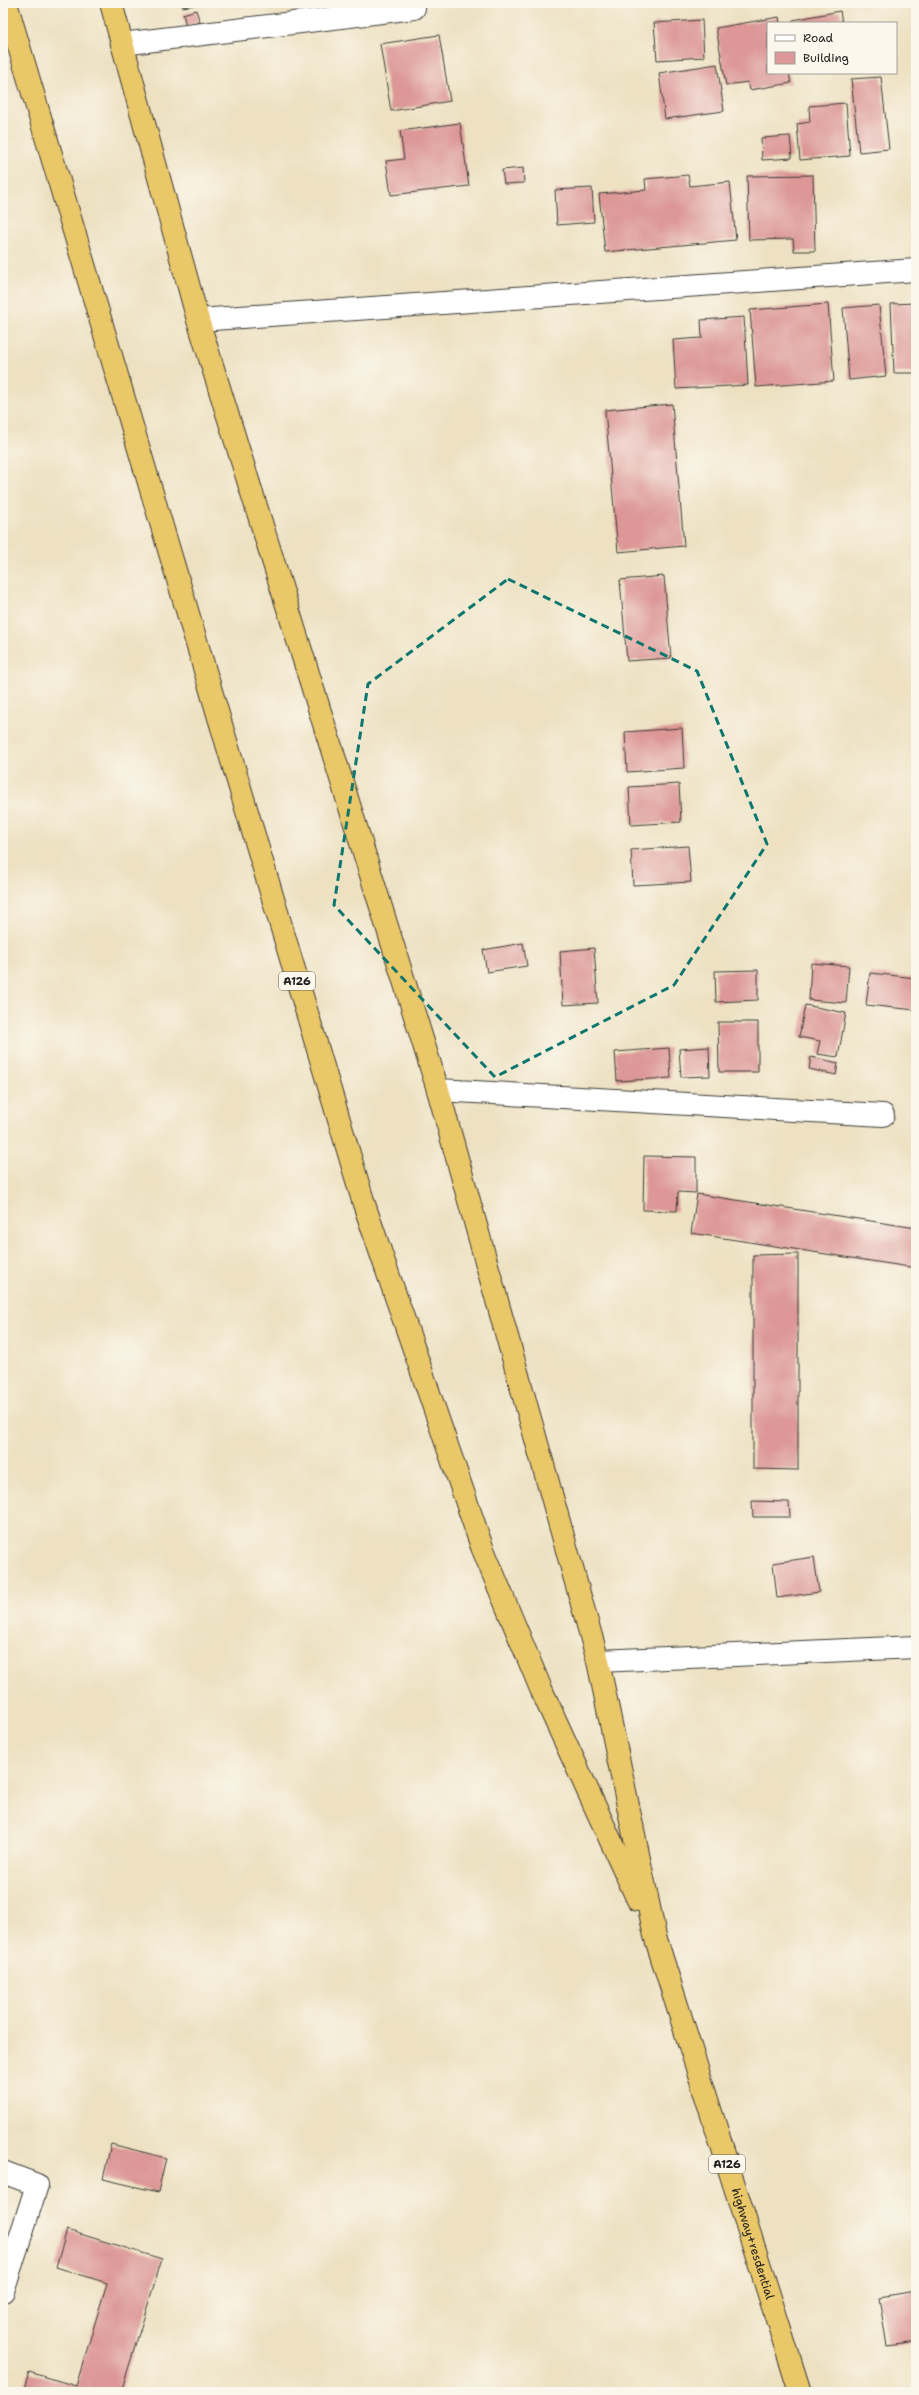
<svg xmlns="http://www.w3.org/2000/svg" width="919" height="2395" font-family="'Shantell Sans',sans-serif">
<rect width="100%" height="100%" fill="#fbf7ec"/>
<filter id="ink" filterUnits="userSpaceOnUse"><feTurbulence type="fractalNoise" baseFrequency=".025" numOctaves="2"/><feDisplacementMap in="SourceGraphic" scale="8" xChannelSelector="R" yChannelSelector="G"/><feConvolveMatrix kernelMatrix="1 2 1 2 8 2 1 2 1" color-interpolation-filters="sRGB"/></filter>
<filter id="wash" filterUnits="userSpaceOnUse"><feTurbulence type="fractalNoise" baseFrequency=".012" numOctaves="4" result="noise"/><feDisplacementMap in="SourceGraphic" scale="16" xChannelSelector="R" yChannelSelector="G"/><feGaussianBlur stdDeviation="0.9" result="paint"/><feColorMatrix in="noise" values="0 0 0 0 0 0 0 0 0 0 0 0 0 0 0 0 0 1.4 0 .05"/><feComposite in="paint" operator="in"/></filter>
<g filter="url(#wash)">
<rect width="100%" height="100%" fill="#ede1c2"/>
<g id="blocks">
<g fill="#dc9796">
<path d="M182 3H194V5L183 7Z"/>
<path d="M322 3H346V4L323 7Z"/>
<path d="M196 10 200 22 186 26 183 14Z"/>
<path d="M840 11 842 23H793V20Z"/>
<path d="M779 17 780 23H768V73H789L791 83 750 90 748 82 726 85 716 28Z"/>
<path d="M702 20 704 57 657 60 654 23Z"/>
<path d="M439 35 450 101 391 111 380 44Z"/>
<path d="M717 64 724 111 665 119 659 73Z"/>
<path d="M881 77 889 149 859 152 851 79Z"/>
<path d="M846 103 850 156 800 160 797 124 810 122 809 106Z"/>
<path d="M460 123 469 186 391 195 386 161 404 159 400 131Z"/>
<path d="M790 136 792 158 762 160 761 138Z"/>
<path d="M523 168 524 183 504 184 502 170Z"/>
<path d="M688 175 690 186 730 182 736 240 605 252 599 194 646 190 645 179Z"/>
<path d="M813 175 815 251H794L793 239 749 240 747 176Z"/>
<path d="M592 188 594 222 557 225 555 190Z"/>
<path d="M916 303V373H894L891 304Z"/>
<path d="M828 304 834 381 756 387 750 310Z"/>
<path d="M879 305 886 376 849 380 843 308Z"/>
<path d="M744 317 748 385 676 389 673 340 702 338 701 320Z"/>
<path d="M672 404 684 546 618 552 605 410Z"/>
<path d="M664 576 671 658 627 661 620 580Z"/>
<path d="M682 728 684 768 627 772 625 732Z"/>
<path d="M679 784 681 822 631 825 629 787Z"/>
<path d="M688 846 691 882 633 885 631 850Z"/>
<path d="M523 943 527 966 487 972 483 950Z"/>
<path d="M594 948 598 1003 563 1005 560 951Z"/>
<path d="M811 963 849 966 846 1003 809 1000Z"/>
<path d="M758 970V1000L716 1002 715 971Z"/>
<path d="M870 973 916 978V1010L866 1005Z"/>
<path d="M805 1005 846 1013 838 1057 817 1054 820 1041 799 1037Z"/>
<path d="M718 1022H758V1072H719Z"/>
<path d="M709 1047 710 1076 681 1077 679 1049Z"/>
<path d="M669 1048 671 1078 617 1081 615 1052Z"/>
<path d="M811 1057 838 1063 836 1075 809 1069Z"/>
<path d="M644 1156 696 1157V1193L678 1192 677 1211 643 1210Z"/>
<path d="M697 1194 916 1228V1268L691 1233Z"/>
<path d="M798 1254V1470L753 1469V1255Z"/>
<path d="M752 1501 789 1502 790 1517H753Z"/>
<path d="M814 1557 819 1592 777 1598 773 1563Z"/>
<path d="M111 2144 166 2158 158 2192 103 2179Z"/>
<path d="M67 2230 162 2259 121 2392H23L29 2372 76 2386 107 2283 56 2267Z"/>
<path d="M916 2291V2342L887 2346 879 2297Z"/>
</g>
</g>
</g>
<g filter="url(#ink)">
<use href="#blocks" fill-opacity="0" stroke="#3b3a35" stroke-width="1"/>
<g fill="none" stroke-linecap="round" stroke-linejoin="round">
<defs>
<g id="street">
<path d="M122 44 414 8"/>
<path d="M198 320 916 270"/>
<path d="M438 1090 883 1115"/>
<path d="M598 1661 916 1647"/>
<path d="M3 2172 37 2185 3 2291"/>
</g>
<g id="highway">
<path d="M6 3 364 1204 482 1547 541 1689 638 1900"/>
<path id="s1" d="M111 3 198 320 438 1090 598 1661 655 1936 800 2392"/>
</g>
</defs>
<use href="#street" stroke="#3b3a35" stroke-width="24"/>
<use href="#highway" stroke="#3b3a35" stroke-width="24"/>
<use href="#street" stroke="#fff" stroke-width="22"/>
<use href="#highway" stroke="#eac769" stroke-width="22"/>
</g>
</g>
<path fill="none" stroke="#0f766e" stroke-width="3" stroke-dasharray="8 5" stroke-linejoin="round" d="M508 579 697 671 767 844 674 985 495 1077 334 905 368 684Z"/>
<g text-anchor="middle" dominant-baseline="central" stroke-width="3" stroke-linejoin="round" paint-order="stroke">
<g fill="#fbf7ec" stroke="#5f5e5a" stroke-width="1">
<rect x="279" y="972" width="36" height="18" rx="3"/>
<rect x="709" y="2155" width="36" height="18" rx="3"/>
</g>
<g font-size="11" font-weight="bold" fill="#1c1c1c">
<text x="297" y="981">A126</text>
<text x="727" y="2164">A126</text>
</g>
<g font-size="12" fill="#1c1c1c" stroke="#fbf7ec">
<text stroke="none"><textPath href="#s1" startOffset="2332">highway+resdential</textPath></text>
</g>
</g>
<rect width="919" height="2395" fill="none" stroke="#fbf7ec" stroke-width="16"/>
<rect x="767" y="22" width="130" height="52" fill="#fbf7ec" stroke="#a29f99"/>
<rect x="775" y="35" width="20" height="6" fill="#ffffff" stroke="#a29f99"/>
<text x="803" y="42" font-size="12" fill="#1c1c1c">Road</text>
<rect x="775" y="52" width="20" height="12" fill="#dc9796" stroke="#a29f99"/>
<text x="803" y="62" font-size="12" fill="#1c1c1c">Building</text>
</svg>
